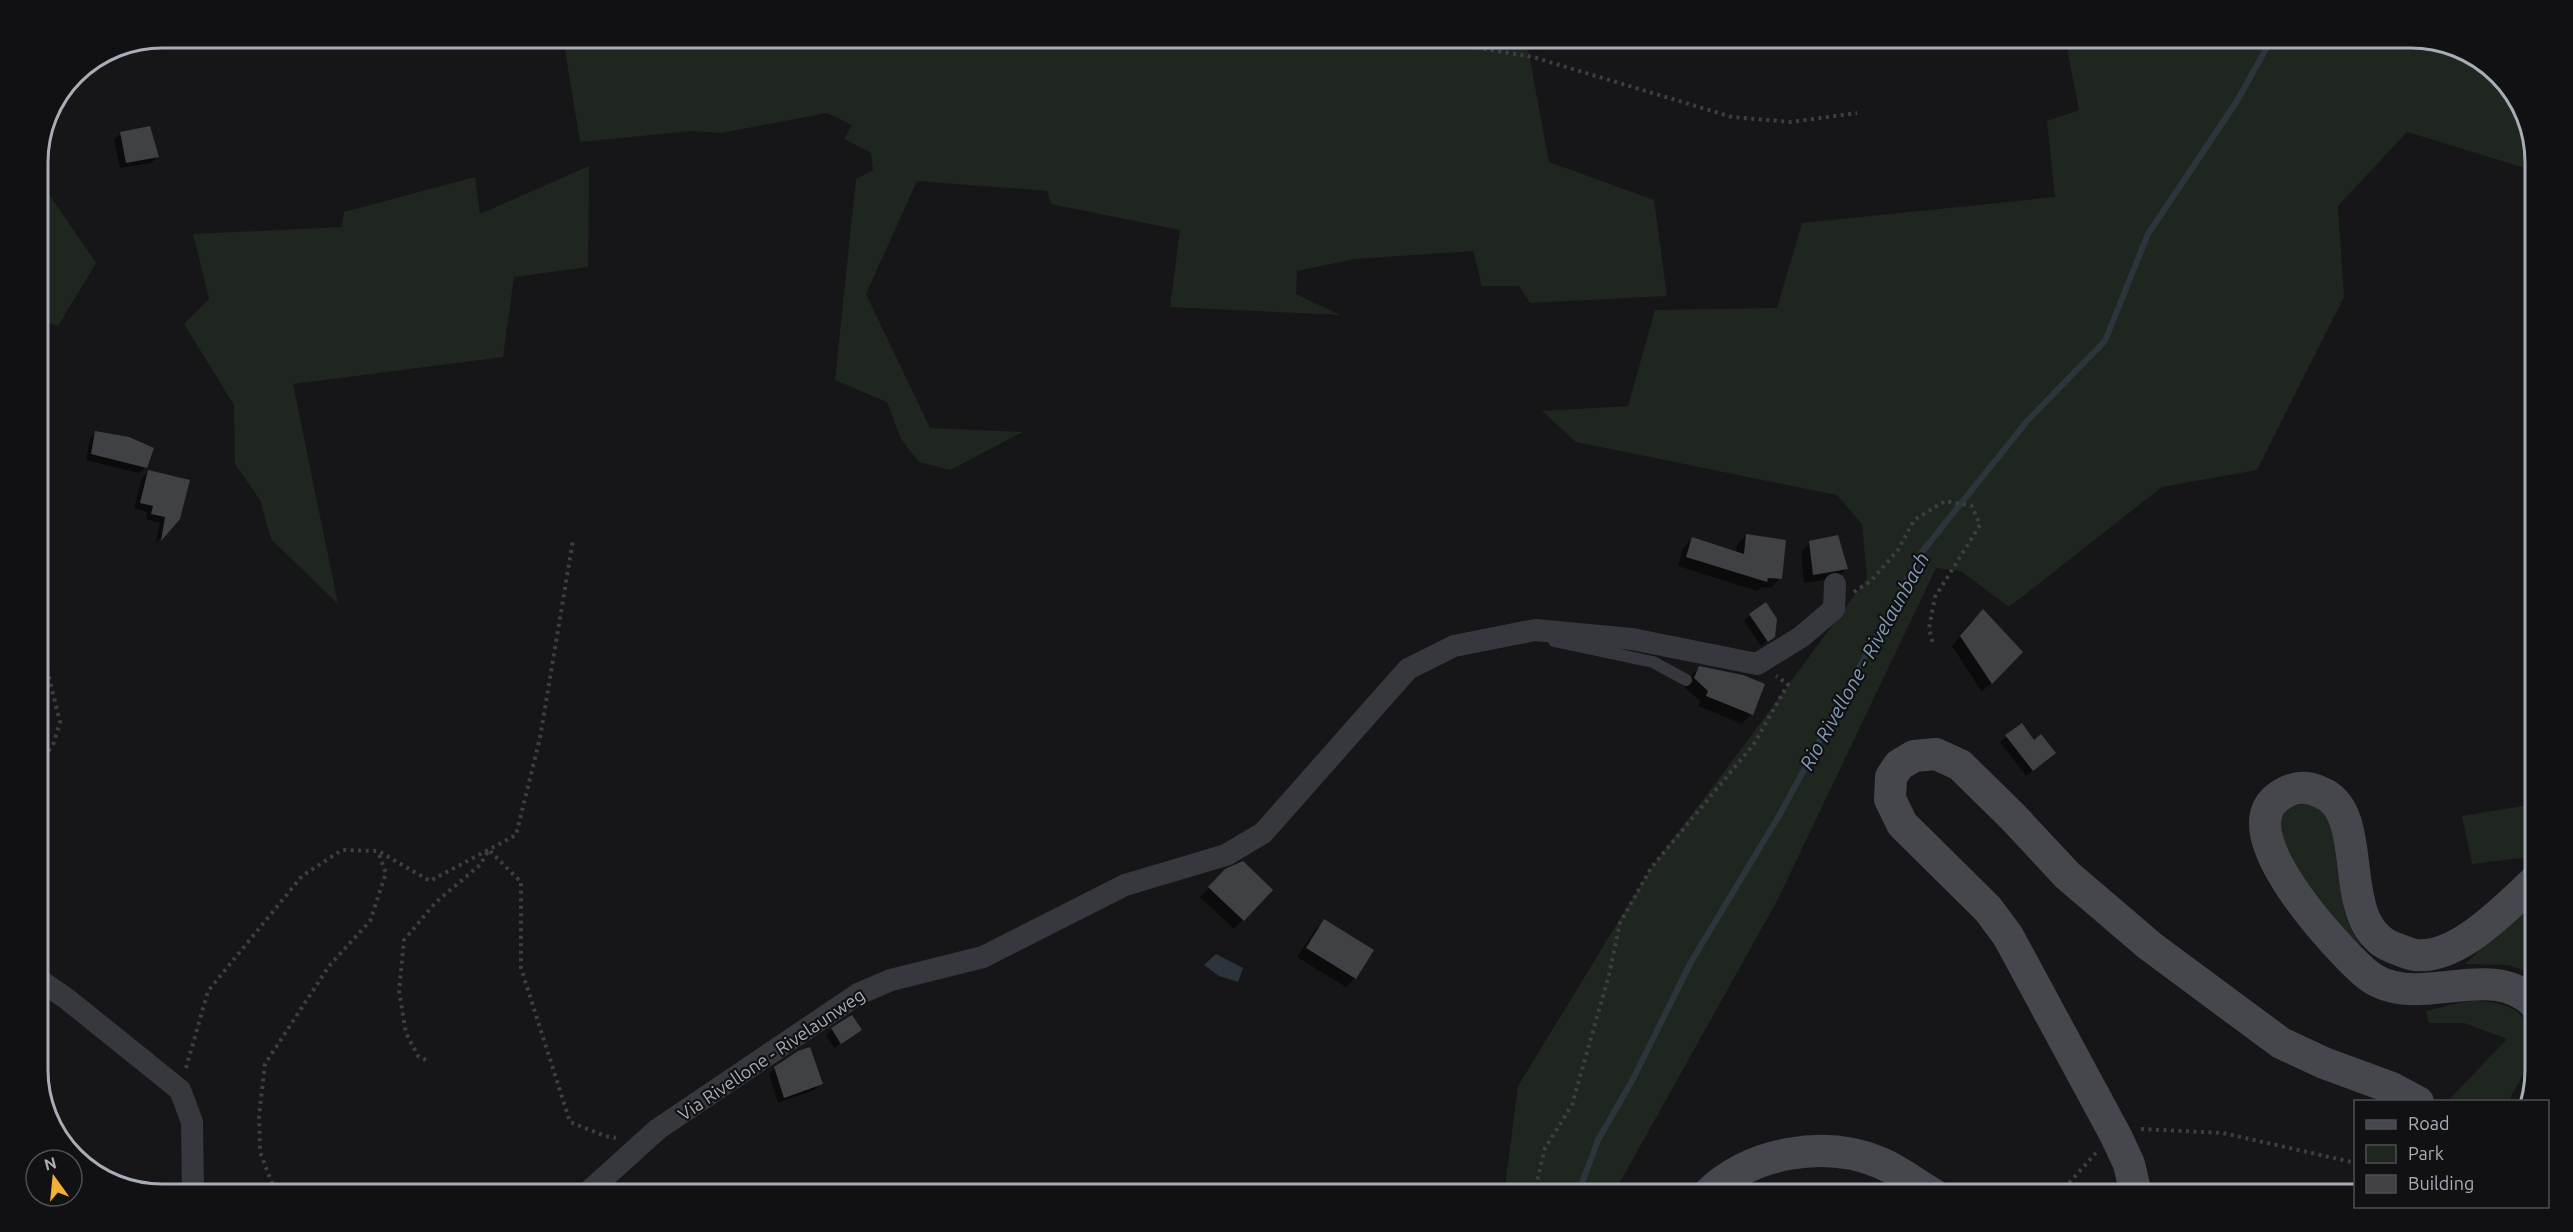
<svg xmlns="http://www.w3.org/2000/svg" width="2573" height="1232" font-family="Ubuntu,sans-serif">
<rect width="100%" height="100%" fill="#161618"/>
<g fill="#1e261f">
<path d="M563 38H1526L1549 162 1654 200 1667 296 1530 303 1519 286H1482L1473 251 1355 259 1297 271 1296 294 1340 315 1170 307 1180 230 1051 204 1047 191 917 181 866 294 930 428 1023 432 950 470 919 462 901 439 887 402 835 380 856 179 873 170 871 153 844 139 852 125 827 113 721 133 691 131 580 142Z"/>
<path d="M2065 38H2411L2466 50 2515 93 2535 154V171L2407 132 2338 206 2344 297 2257 470 2162 487 2009 607 1961 571 1936 568 1777 901 1619 1184 1617 1194H1504L1518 1086 1651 868 1739 752 1867 578 1862 524 1837 495 1576 442 1542 411 1628 406 1655 310 1777 308 1802 223 2055 197 2047 121 2079 110Z"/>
<path d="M589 166 588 267 514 277 503 357 293 384 338 604 271 539 260 500 235 464 234 405 184 324 209 299 193 234 342 227 344 212 475 177 480 214Z"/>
<path d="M38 178 96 263 58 326 38 319Z"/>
<path d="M2304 804C2345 807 2338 883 2345 913 2348 925 2355 936 2362 947 2348 934 2334 921 2322 906 2309 890 2274 837 2281 818 2284 808 2296 806 2304 804Z"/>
<path d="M2535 804V853L2529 857 2472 864 2462 816Z"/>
<path d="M2535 898V975L2509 965 2465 964Z"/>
<path d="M2467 1001C2515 1000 2541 1015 2525 1067 2522 1079 2514 1090 2509 1101H2448L2507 1039 2464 1023H2429L2426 1011Z"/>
</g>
<path fill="#2c353c" d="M1216 954 1243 968 1238 982 1219 976 1204 965Z"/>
<g fill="#0007">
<path d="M120 134 157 157 151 163 120 168 114 140Z"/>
<path d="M96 433 145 467 139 473 86 460 90 439Z"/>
<path d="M148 472 178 519 156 543 160 523 146 519 147 512 134 508 142 478Z"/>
<path d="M1746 535 1780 578 1771 588 1761 587 1757 591 1678 566 1683 548 1692 539 1736 553 1737 545Z"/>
<path d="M1810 543 1846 569 1837 578 1804 583 1801 552Z"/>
<path d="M1750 615 1773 637 1761 646 1744 621Z"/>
<path d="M1973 620 2021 652 1982 692 1952 646Z"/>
<path d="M1699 668 1763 685 1751 714 1742 724 1698 706 1700 701 1685 688 1690 677Z"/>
<path d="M2022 725 2048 759 2026 776 2000 742Z"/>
<path d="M1226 871 1271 890 1234 929 1200 897Z"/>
<path d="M1324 921 1355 978 1346 987 1297 957 1315 930Z"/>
<path d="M832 1030H860L834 1048 826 1036Z"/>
<path d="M775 1068 821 1084 815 1090 778 1103 769 1074Z"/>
</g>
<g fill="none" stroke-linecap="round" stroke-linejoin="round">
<path stroke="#2c353c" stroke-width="6" d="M1578 1194 1598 1140 1632 1081 1691 962 1780 814 1922 552 2028 420 2105 341 2148 234 2237 101 2272 38"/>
</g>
<g fill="#404145">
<path d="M150 126 159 157 126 163 120 132Z"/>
<path d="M95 431 129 437 154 448 147 468 91 454Z"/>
<path d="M148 470 190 480 180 519 161 541 165 517 151 514 153 506 140 503Z"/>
<path d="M1746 534 1786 540 1782 579 1768 578 1767 582 1686 557 1692 537 1744 554Z"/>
<path d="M1838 535 1848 569 1813 575 1809 541Z"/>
<path d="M1766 602 1777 619 1775 637 1768 642 1749 614Z"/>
<path d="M1983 609 2023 652 1992 684 1960 636Z"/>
<path d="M1699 666 1743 675 1765 684 1753 715 1706 696 1708 691 1694 678Z"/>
<path d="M2022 723 2034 740 2041 734 2056 753 2033 771 2005 735Z"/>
<path d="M1243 861 1273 890 1244 921 1208 887 1225 869Z"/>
<path d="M1324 919 1374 950 1356 979 1306 948Z"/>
<path d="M852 1015 862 1030 841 1044 831 1028Z"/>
<path d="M810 1047 823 1084 784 1098 774 1067 798 1051Z"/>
</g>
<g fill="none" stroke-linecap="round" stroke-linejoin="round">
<g stroke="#3d3f44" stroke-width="4" stroke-dasharray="3 4.5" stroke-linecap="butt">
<path d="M1459 38 1461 45 1533 57 1732 117 1791 122 1857 113"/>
<path d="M1854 592 1871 581 1898 550 1914 520 1945 501 1972 506 1980 525 1935 597 1929 628 1933 645"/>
<path d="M38 633 60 722 53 745 38 764"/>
<path d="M426 1060 418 1056 406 1033 399 991 404 940 436 902 480 865 489 850 521 882V968L570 1122 605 1136 616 1138"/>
<path d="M186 1068 208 991 302 876 342 850 378 851 430 881 516 835 540 738 573 540"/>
<path d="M2141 1129 2223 1133 2356 1163"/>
<path d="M275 1191 260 1152 259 1116 265 1064 329 966 370 921 386 873 378 852"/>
<path d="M1534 1194 1545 1148 1572 1105 1609 975 1620 923 1651 868 1754 744 1788 684 1776 676"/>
<path d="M2059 1194 2096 1153"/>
</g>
<path stroke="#37383d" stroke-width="12" d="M1554 641 1653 662 1686 680"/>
<g stroke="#37383d" stroke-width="22">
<path d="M38 979 67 999 180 1090 192 1122 193 1194"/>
<path d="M586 1194 658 1129 858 994 891 980 983 957 1125 885 1226 855 1263 833 1408 669 1454 646 1535 630 1632 639 1757 664 1801 637 1834 609 1835 584"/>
</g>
<g stroke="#45474d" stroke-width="32">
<path d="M2535 881C2506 907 2458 960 2415 955 2409 954 2403 951 2397 949 2330 928 2375 813 2320 792 2304 785 2292 787 2278 797 2228 832 2336 947 2364 972 2413 1016 2490 956 2535 1004"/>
<path d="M1708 1194C1751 1152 1825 1139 1881 1163 1899 1171 1916 1184 1933 1194"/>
<path d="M2136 1194 2129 1164 2116 1136 2008 936 1988 909 1902 824 1890 799 1891 777 1899 765 1914 756 1936 754 1960 765 2013 817 2067 875 2150 946 2281 1043 2324 1063 2392 1088 2418 1102"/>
</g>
</g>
<g text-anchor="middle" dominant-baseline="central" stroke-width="4.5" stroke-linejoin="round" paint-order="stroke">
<g font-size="18" fill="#a8adb8" stroke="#111113">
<text transform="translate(771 1054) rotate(-34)">Via Rivellone - Rivelaunweg</text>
</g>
<g font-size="20" font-style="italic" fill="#7f9bb3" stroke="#111113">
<text transform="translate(1864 661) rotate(-61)">Rio Rivellone - Rivelaunbach</text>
</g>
</g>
<path d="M0 0H2573V1232H0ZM162 48H2411A114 114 0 0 1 2525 162V1070A114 114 0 0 1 2411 1184H162A114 114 0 0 1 48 1070V162A114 114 0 0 1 162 48Z" fill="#111113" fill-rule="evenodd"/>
<path fill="none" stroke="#a8adb8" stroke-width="3" d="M162 48H2411A114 114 0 0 1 2525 162V1070A114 114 0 0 1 2411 1184H162A114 114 0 0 1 48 1070V162A114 114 0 0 1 162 48Z"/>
<rect x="2354" y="1100" width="195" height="108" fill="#111113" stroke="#4d4f55" stroke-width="1.5"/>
<rect x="2366" y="1120" width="30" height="9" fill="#45474d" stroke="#4d4f55" stroke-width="1.5"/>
<text x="2408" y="1130" font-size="18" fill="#a8adb8">Road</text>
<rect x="2366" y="1145" width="30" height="18" fill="#1e261f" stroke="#4d4f55" stroke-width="1.5"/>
<text x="2408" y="1160" font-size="18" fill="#a8adb8">Park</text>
<rect x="2366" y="1175" width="30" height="18" fill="#404145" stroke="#4d4f55" stroke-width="1.5"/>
<text x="2408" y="1190" font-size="18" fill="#a8adb8">Building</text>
<g transform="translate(54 1178) rotate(345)"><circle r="28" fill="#111113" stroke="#4d4f55" stroke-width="1.5"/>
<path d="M0-4.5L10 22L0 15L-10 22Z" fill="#f2b134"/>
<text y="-9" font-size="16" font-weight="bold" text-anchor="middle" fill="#a8adb8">N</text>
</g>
</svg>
